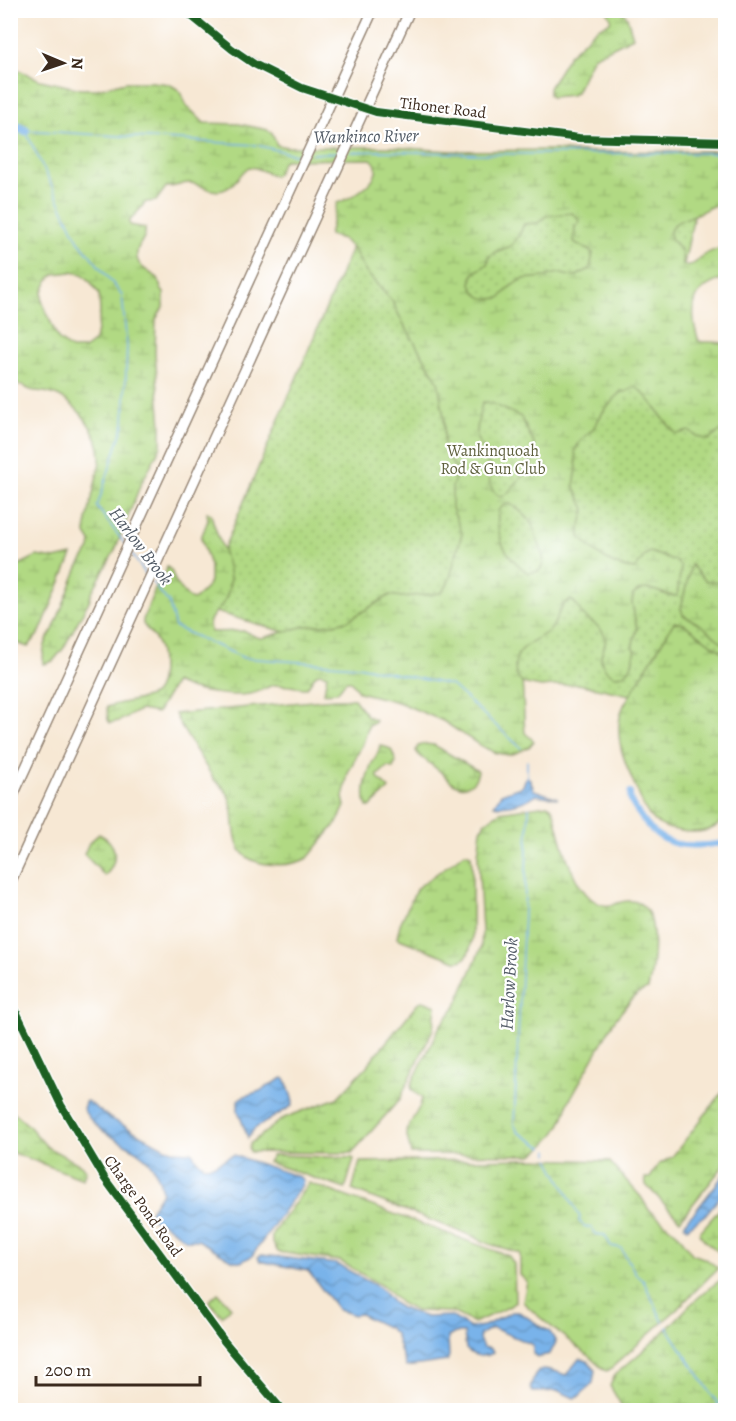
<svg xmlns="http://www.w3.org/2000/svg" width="736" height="1421" font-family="Alegreya,serif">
<defs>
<pattern id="green-dots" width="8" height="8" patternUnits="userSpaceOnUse" patternTransform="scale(1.5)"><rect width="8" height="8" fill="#b1d983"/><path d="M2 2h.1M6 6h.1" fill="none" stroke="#99ba71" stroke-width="1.8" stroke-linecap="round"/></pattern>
<pattern id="wetland-marsh" width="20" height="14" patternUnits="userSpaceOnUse" patternTransform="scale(1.5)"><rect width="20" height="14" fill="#b1d983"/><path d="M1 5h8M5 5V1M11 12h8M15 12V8" fill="none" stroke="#99ba71"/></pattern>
<pattern id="water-waves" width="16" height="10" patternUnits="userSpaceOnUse" patternTransform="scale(1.5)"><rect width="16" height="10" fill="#79b3ea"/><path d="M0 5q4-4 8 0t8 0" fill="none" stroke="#6492bd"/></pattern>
</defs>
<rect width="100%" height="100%" fill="#fff"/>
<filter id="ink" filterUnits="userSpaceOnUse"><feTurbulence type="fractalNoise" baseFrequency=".0167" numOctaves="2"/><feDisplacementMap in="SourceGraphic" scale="12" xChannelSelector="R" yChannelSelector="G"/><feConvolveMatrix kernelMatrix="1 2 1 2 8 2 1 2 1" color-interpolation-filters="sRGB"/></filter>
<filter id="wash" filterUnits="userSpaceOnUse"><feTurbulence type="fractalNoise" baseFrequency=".008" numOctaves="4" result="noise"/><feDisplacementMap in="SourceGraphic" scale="24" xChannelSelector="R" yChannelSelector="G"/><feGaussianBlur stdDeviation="1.35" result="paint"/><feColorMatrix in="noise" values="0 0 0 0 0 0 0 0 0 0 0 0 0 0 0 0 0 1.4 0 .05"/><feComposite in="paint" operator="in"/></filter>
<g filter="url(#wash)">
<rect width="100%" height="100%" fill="#f7e8d4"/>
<path fill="url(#green-dots)" stroke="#768250" stroke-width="1.5" d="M703 170 669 339 725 360V715L578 684 541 687 322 643 199 607 370 205Z"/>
<g fill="url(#wetland-marsh)" stroke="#768250" stroke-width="1.5" fill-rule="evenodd">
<path d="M607 11H623L627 17 633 37 593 57 576 92 572 95 551 97 549 95V88L569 55 596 29 610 22 611 18Z"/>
<path d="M10 66 40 80 81 89H97L126 82H152L169 84 179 90 187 106 204 123 239 124 268 130 272 134 277 145 287 147H391L451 151 557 150 573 152 725 151V203C717 202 707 209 699 213 688 219 663 222 672 240 674 244 679 247 681 251 683 255 682 261 683 265 696 267 697 259 706 254 709 252 720 248 725 246V277C718 281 709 284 703 289 689 300 693 326 699 341 704 343 717 341 725 344V427L709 440 698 437 689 431 677 434C661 420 654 400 636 387L625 392 621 391 603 412 593 429 582 439 575 450 577 469 574 486 585 509 580 529V537C595 553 612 568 635 569L645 555 650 552 676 561 681 567 677 596C661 598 651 580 633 595L632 603 637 629 632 647 636 651C632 657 634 663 630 668 627 672 623 675 618 676 609 676 600 665 601 656 603 648 608 642 604 634 599 624 589 622 583 615 578 609 578 604 571 600 557 604 559 621 550 630 540 639 523 643 517 657 514 662 515 669 516 675 517 678 520 680 522 683 523 686 524 725 525 733L534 741 529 747 518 752 509 755 496 753 481 746 443 721 398 702 359 692 351 681H346L337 692 324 693 327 675 321 673 316 674 307 688C297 688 285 684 275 685 268 686 263 690 257 692 239 699 192 692 175 682L157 713 140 710 119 721 110 723 108 720 107 707C121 701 139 702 152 695 164 688 162 654 157 642 153 635 147 630 143 624V620L156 586 165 575 167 567 171 570 176 583 190 599 194 600 207 587 210 581V566L201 538 208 520 207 512 211 514C215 533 231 564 230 582 229 587 228 595 225 600 220 611 204 618 211 632L245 631 256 637 262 638 305 626 334 624 347 621 390 595 402 597 441 593 446 587 450 578 462 533 452 508V488L457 471 444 449V418L438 381 403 323 392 301 365 271 355 252 346 242 342 239 329 235 337 203C351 199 391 175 371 159L285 160 282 163 277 174 274 176 256 168 249 167C236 176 231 195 212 190 204 189 198 183 189 183 181 183 175 188 166 187L156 201 146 202 129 222 130 225 145 228C146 236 143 239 139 246 131 264 146 270 158 278L161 289 164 293V306L156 319 155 353 161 426V446L140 486 115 550 92 592 89 601 63 649 53 661 44 664C41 652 46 639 53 630L78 567 90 549 91 542 86 534V525L100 462C102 435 77 400 49 393 39 390 30 393 23 385L11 384ZM572 213 580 221 575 227 574 242 593 253 590 269 574 277 558 273 545 277 523 279 511 286 500 298C484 300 478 299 471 284L473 274 487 264 489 257 495 252 511 246 519 236 524 224 538 223 546 216ZM71 272 82 274 89 280 99 294 100 313 95 341 84 349H71L58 339 42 301V293L49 279 55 274ZM483 402 491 403 521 417 534 444 533 458 530 467 507 494 501 497C484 490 491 468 486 454 484 449 478 443 477 438 476 431 480 408 483 402ZM510 504C519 509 531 519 534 529 536 534 535 535 537 539 541 549 548 561 539 571L528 573C505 556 496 540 498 511L504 505Z"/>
<path d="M72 555 40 632 28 647 11 641V569L37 556 55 559Z"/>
<path d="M691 565 706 581 719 582 725 585V645L701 625 683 615 681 608Z"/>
<path d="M674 622 684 624 725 654V818C722 821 718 825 715 827 699 836 665 832 652 819 645 812 641 800 637 790 625 764 611 733 624 705Z"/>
<path d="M334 699H354L367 716 375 720 374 723 369 724 364 741 348 773 343 798 345 806 338 821 308 858C294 865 282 866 267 864 213 857 251 802 215 781L180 725 175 714Z"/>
<path d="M424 744 434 745 478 771C476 784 465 791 453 783 449 781 446 776 442 773 435 767 427 762 419 755L416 751 418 746Z"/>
<path d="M380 745 391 749 396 762 393 768 387 767 378 775V778L389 789 370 807H367C362 795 366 779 370 768 373 758 378 758 380 745Z"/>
<path d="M547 805 551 807 554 812C561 838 570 883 593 900 611 912 614 901 628 901 664 899 653 968 648 989 632 993 627 1007 616 1018L568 1103C564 1124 551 1143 532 1155L411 1154 406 1131 420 1106 422 1098 412 1090 411 1085 440 1026 456 1006 481 948 482 931 478 855 481 830 485 822 500 812Z"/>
<path d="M99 834C118 843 119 861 105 876L84 854 89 843Z"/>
<path d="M465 853 471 855 472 868V936C471 947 469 962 456 961L397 938 400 924 417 888Z"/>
<path d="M423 1001 436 1006 433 1029 400 1099 352 1153 250 1152 249 1148 251 1143 284 1118 337 1098 367 1066 419 1002Z"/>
<path d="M725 1089V1164L680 1220 646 1185 645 1178H650L659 1164 672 1157Z"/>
<path d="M11 1110 29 1126 47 1147 81 1165 86 1170 83 1179 11 1152Z"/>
<path d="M276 1155 352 1158 354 1159 345 1189 268 1162 272 1156Z"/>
<path d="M527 1159 609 1161 641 1197 649 1210 679 1235 692 1254 706 1259 718 1268 675 1311 609 1370 606 1371C597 1365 590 1356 581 1350 561 1334 541 1320 523 1302L527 1282 520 1275V1253L489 1244 472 1236 352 1190 360 1162Z"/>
<path d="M309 1183 509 1256 514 1264 515 1302 510 1306 474 1323 452 1312 416 1311 400 1303 384 1287 340 1261 278 1252 272 1241V1234Z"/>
<path d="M725 1197 726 1258H725C718 1249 704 1243 699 1233L719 1210Z"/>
<path d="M725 1279V1410H622L620 1403 610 1386 615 1375 661 1335 690 1305 708 1289 721 1280Z"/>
</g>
<path fill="#b1d983" stroke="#768250" stroke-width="1.5" d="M218 1293 231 1307 222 1316 209 1301Z"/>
<g fill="url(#water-waves)" stroke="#5a6e84" stroke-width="1.5">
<path d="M526 777 530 779 534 790 558 798 535 795C527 802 505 808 494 805L501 794 523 786Z"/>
<path d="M283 1078 286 1080 293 1101 292 1106 254 1129 248 1138 238 1111V1100L242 1097 260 1091Z"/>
<path d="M87 1101 110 1118 163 1147 176 1151 192 1152 196 1159 204 1166C222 1166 221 1158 234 1155L299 1177 303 1180 302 1185 252 1256 241 1262 232 1260 198 1240H187L164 1224 150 1218V1211L162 1192C154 1138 106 1150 83 1109L85 1102Z"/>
<path d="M725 1173V1191L705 1215 687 1228 684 1225 688 1218 694 1213Z"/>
<path d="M262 1255 337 1264 380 1288 393 1303 401 1308 426 1317 451 1316 470 1328 484 1326 512 1312H519L550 1332 556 1342 550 1354 537 1357 533 1354V1345L493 1328 480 1334 479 1339 483 1347 491 1349 493 1353C484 1358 474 1357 466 1349L464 1333H455L448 1337 449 1356 447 1361 406 1367 395 1334 389 1328 360 1314 354 1315 338 1310 308 1271 260 1261 258 1257Z"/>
<path d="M579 1359 587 1361 595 1370 593 1383 578 1397 574 1398 559 1391 533 1392 530 1388C537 1363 545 1368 566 1375Z"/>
</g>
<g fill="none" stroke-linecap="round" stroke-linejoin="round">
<g stroke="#79b3ea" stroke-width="1.5">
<path d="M351 152 379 151 479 154 726 153"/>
<path d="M312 154 340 152"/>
<path d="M125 544 97 507 124 424 127 346 122 295 78 240 25 130 256 145 293 154H304"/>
<path d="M129 550 147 576"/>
<path d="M152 582 169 603 175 627 244 658 358 666 451 685 521 748"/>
<path d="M527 779V761"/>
<path d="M529 807 514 1124 518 1132 543 1147"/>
<path d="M549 1150V1154"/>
<path d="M549 1159 580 1217 579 1221 584 1226 592 1228 595 1234 605 1235 611 1246 621 1248 636 1274 643 1280 663 1322"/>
<path d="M667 1327 722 1410"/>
</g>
<path stroke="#79b3ea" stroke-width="6" d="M630 793C629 801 634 807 639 814 662 851 688 847 726 843"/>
<path stroke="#79b3ea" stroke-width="10" d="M10 124 25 130"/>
</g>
</g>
<g filter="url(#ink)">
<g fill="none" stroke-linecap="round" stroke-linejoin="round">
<defs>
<g id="street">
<path d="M184 10C224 48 270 74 320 95"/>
<path d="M342 102 355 106"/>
<path d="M376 112 579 138 726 142"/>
<path d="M10 999 61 1105 105 1179 224 1341 282 1410"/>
</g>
<g id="highway">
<path d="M10 802 373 10"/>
<path d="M10 883 410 10"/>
</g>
</defs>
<use href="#street" stroke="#998979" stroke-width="8"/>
<use href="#highway" stroke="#998979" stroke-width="12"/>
<use href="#street" stroke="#fff" stroke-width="5"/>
<use href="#highway" stroke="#fff" stroke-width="9"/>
<defs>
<g id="street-bridge">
<path d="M320 95 342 102"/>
<path d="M355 106 376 112"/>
</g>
</defs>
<use href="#street-bridge" stroke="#998979" stroke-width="8" stroke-linecap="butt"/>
<use href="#street-bridge" stroke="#fff" stroke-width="5"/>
<defs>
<g id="cycleway">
<path d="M184 10 232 49 254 64 302 88 376 112 579 138 726 142"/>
<path d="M10 999 61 1105 105 1179 224 1341 282 1410"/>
</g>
</defs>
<use href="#cycleway" stroke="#fff" stroke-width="11"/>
<use href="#cycleway" stroke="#1b5e20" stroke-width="8"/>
</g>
</g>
<g text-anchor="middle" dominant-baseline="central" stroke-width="4.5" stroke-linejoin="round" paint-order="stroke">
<g font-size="16" fill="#3b2a1e" stroke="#fff">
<text transform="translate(443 108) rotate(7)">Tihonet Road</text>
<text transform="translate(143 1206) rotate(54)">Charge Pond Road</text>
</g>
<g font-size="16" fill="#5e5f3c" stroke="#fff">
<text x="493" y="451">Wankinquoah<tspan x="493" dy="18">Rod &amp; Gun Club</tspan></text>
</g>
<g font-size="18" font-style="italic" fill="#515a65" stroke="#fff">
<text transform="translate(366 136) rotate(-1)">Wankinco River</text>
<text transform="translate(141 546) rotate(53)">Harlow Brook</text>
<text transform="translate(509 984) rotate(-87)">Harlow Brook</text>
</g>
</g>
<rect width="736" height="1421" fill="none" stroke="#fff" stroke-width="36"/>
<g transform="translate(63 63) rotate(92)" stroke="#ffffff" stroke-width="4.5" paint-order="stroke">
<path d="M0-4.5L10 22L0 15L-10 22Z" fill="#3b2a1e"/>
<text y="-9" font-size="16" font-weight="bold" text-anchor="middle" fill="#3b2a1e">N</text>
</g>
<path d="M36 1376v9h164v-9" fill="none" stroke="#3b2a1e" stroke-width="3"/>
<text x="45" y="1376" font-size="18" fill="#3b2a1e" stroke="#ffffff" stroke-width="4.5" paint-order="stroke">200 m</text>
</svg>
